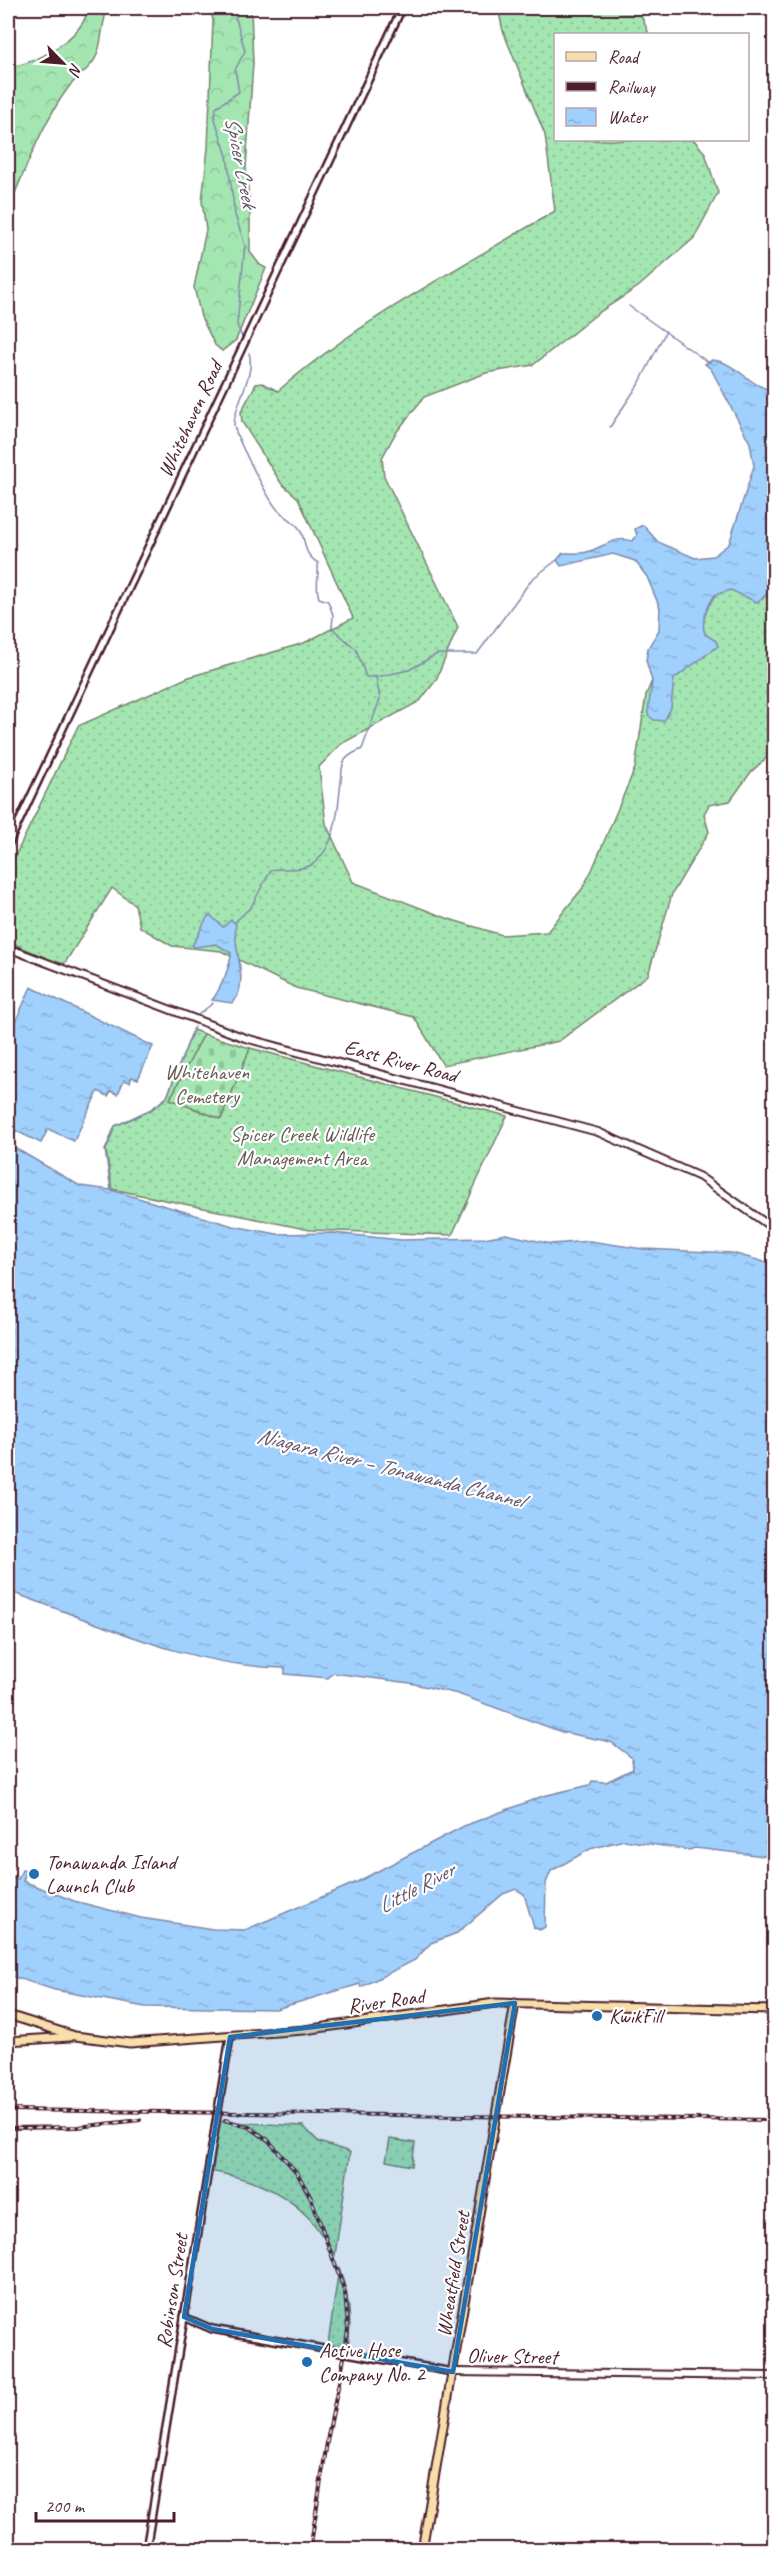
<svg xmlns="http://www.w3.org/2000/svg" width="782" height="2557" font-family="Caveat,sans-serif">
<defs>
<pattern id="grass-dots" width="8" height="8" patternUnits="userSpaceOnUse" patternTransform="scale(1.5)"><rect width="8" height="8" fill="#a3e6b1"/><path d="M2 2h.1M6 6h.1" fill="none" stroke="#8ec598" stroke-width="1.8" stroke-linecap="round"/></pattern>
<pattern id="forest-crowns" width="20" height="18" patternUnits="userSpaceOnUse" patternTransform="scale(1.5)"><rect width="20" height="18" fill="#a3e6b1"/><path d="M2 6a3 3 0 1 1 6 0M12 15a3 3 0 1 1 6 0" fill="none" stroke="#8ec598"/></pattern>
<pattern id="cemetery-stones" width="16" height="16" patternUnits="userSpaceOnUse" patternTransform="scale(1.5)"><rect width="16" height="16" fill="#a3e6b1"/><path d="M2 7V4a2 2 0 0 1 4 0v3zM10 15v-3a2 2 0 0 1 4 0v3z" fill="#8ec598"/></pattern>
<pattern id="water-ripples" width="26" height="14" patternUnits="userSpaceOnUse" patternTransform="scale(1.5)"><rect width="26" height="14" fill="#a0d0fd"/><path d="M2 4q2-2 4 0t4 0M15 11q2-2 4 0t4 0" fill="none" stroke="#8bb2d9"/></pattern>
</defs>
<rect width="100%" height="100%" fill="#fff"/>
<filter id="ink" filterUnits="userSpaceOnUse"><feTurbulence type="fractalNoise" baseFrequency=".0167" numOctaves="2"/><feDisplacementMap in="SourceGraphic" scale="12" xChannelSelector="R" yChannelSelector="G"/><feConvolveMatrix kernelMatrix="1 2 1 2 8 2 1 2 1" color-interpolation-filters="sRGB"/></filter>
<g filter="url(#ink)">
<g fill="url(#grass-dots)" stroke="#76826e" stroke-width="1.5">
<path d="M498 8H638L649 34H556V140H694L705 153 718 193 694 238 638 287 598 313 533 365 486 373 424 397 395 434 382 458 384 476 458 627 436 680 420 701 341 744 319 767 326 824 353 882 449 919 502 935 547 932 582 889 592 870 635 768 646 695 674 628 738 540 774 445V751L751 772 730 801 709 805 704 814 709 832 672 894 648 975 559 1041 443 1065 414 1017 296 988 221 951 172 946 140 927 135 905 112 888 63 966 8 941V871L78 726 189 677 304 643 353 618 298 498 281 483 242 422 241 412 256 384 262 383 278 391C361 319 461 267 555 211L545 135 503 31Z"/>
<path d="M193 1030 204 1034 170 1099 221 1119 250 1048 507 1116 452 1235 310 1230 112 1189 106 1150 115 1126 151 1110 167 1097Z"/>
<path d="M212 2121 303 2126 319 2142 350 2152 335 2255C326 2243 318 2227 307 2216 279 2187 243 2177 205 2170Z"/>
<path d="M390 2139 415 2143 412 2166 386 2161Z"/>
<path d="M339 2268C349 2295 352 2319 348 2348L328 2344Z"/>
</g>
<g fill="url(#forest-crowns)" stroke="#76826e" stroke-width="1.5">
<path d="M87 8H108C101 23 103 42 96 57 89 71 77 76 68 88 42 123 26 169 8 209V66C31 68 89 34 87 8Z"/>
<path d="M210 8H251L253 63 246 168 250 210V252L260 265 266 268 236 340 222 351 215 345 201 317 194 287 206 230 202 201 208 148 213 20Z"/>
</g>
<path fill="url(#cemetery-stones)" stroke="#76826e" stroke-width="1.5" d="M204 1034 250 1048 221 1119 170 1099Z"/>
<g fill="url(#water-ripples)" stroke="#7e89a9" stroke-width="1.5">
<path d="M712 360C736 361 751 389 774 390V569C772 582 770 597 756 602L731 590 715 595C708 605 700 622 705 634L716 641 718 646 674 679 671 708 664 721 654 720 648 715V712L652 681 646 660 648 648 659 630 660 608 647 577 635 561 613 554 561 566 557 560 563 553C571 553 580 554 587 552 602 548 616 535 632 541L637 536 635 529 643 525 658 542 695 558 713 556 729 544 754 466 750 443 711 369 705 364Z"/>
<path d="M210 915 223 927 231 920 236 924C231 946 252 983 232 1003L212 1000C219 992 232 963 231 953L216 944 195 947 192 945C200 936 202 921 210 915Z"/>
<path d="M31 987 153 1046 138 1079 132 1077 130 1082 124 1080 118 1094 111 1091 108 1096 98 1091 74 1141 48 1129 41 1143 8 1127V1038Z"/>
<path d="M8 1144 80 1186 111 1190 233 1226 277 1234 333 1233 401 1240 484 1238 506 1234 551 1244 590 1241 643 1249 732 1253 768 1263 771 1270 768 1281 774 1284V1857L695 1848 689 1850 624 1840 590 1849 551 1871 546 1883 545 1927 540 1930 534 1928 524 1894 516 1889 503 1894 457 1933 431 1943 415 1960 361 1987 360 1984 276 2009 145 2007 55 1990 8 1975V1874L18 1879 22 1870 26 1871 23 1881 74 1901 141 1918 213 1929 245 1930 357 1882 464 1826 543 1796 590 1785 592 1781 606 1782 633 1769 632 1758 611 1742 562 1732 458 1694 410 1683 333 1673 328 1678 285 1674V1668C188 1667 98 1622 8 1591Z"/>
</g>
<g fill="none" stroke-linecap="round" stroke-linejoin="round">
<g stroke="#7e89a9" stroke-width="1.5">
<path d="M233 8 245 51 235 70 239 92 216 107 215 119 227 156 235 215 245 245 237 325 242 337"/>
<path d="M629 306 709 363"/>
<path d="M610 427 640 382 666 331"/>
<path d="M376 677 409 670 437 654H477L532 579 557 560"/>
<path d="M235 922 251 907 271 870C284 868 302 871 313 864 337 846 338 807 341 781 342 776 341 767 344 762 347 755 356 752 362 749L380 699 376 677H366L356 649 332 628 333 615 328 601 319 598C315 587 319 576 318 563 301 552 308 543 299 528 294 521 284 516 278 510 270 502 234 435 234 424 234 405 256 374 249 353"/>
<path d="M198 1015 213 1003"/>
<path d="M111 1190 105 1150 115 1126 151 1109 167 1097 194 1027"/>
</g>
<defs>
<g id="tertiary">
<path d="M8 845 402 8"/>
<path d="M184 2317 212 2329 453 2372"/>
<path d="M146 2550 230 2037"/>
</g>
<g id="secondary">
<path d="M8 948 245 1038 598 1132 700 1177 774 1229"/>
<path d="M453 2372 774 2376"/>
</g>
<g id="primary">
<path d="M8 2015 75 2036 130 2043 304 2030 495 2003 774 2010"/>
<path d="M8 2041 70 2037"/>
<path d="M422 2550 515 2003"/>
</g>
</defs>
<use href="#tertiary" stroke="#4a1f2b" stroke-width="10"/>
<use href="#secondary" stroke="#4a1f2b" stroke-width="10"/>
<use href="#primary" stroke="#4a1f2b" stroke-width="11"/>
<use href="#tertiary" stroke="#fff" stroke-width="5"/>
<use href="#secondary" stroke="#fff" stroke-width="6"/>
<use href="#primary" stroke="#f8deab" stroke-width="7"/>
<defs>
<g id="rail">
<path d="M8 2110 774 2120"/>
<path d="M225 2120 249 2127 268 2140 297 2173 311 2198 345 2292 348 2328 345 2353 328 2436 310 2550"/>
<path d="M8 2128 78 2127 140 2120"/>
</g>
</defs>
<use href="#rail" stroke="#4a1f2b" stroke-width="4"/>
<use href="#rail" stroke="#fff" stroke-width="1.5" stroke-dasharray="4.5" stroke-linecap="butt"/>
</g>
</g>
<path fill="#1f6fb2" fill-opacity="0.2" stroke="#1f6fb2" stroke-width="4.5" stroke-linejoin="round" d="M515 2003 453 2372 212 2329 184 2317 230 2037Z"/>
<g fill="#1f6fb2" stroke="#fff" stroke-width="2">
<circle cx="34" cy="1874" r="6"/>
<circle cx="597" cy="2016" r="6"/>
<circle cx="307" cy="2362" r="6"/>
</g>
<g text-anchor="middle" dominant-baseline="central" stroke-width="4.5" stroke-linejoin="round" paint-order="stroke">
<g font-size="21" fill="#4a1f2b" stroke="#fff">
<text transform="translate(190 419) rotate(-65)">Whitehaven Road</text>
<text transform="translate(401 1061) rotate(15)">East River Road</text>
<text transform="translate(386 2001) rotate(-8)">River Road</text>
<text transform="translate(453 2274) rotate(-81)">Wheatfield Street</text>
<text transform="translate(172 2291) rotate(-81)">Robinson Street</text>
<text transform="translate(512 2356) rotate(1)">Oliver Street</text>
</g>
<g font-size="21" fill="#655b53" stroke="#fff">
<text x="207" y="1072">Whitehaven<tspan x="207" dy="24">Cemetery</tspan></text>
<text x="302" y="1134">Spicer Creek Wildlife<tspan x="302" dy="24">Management Area</tspan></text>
</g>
<g font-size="21" fill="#4a1f2b" stroke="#fff" text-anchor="start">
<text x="46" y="1862">Tonawanda Island<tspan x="46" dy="24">Launch Club</tspan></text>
<text x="609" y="2016">KwikFill</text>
<text x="319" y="2350">Active Hose<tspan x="319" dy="24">Company No. 2</tspan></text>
</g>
<g font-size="22" font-style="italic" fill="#64546a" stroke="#fff">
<text transform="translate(241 162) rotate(79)">Spicer Creek</text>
<text transform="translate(390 1468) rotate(14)">Niagara River – Tonawanda Channel</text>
<text transform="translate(416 1888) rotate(-28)">Little River</text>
</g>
</g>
<rect width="782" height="2557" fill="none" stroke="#fff" stroke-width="30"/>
<rect x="15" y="15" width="752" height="2527" fill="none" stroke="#4a1f2b" stroke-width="2" filter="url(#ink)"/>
<rect x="554" y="33" width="195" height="108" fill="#ffffff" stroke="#b7a5aa" stroke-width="1.5"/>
<rect x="566" y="52" width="30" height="9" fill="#f8deab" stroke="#b7a5aa" stroke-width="1.5"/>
<text x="608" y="63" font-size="18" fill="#4a1f2b">Road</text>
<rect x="566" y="82" width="30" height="9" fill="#4a1f2b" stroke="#b7a5aa" stroke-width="1.5"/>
<text x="608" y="93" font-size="18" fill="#4a1f2b">Railway</text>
<rect x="566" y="108" width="30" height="18" fill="url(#water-ripples)" stroke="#b7a5aa" stroke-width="1.5"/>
<text x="608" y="123" font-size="18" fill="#4a1f2b">Water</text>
<g transform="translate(63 63) rotate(115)" stroke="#ffffff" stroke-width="4.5" paint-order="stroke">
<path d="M0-4.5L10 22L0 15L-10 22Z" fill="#4a1f2b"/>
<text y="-9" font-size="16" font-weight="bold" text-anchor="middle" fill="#4a1f2b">N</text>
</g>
<path d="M36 2512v9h138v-9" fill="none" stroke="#4a1f2b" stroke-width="3"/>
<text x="45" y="2512" font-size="18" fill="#4a1f2b" stroke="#ffffff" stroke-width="4.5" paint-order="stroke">200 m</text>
</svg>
